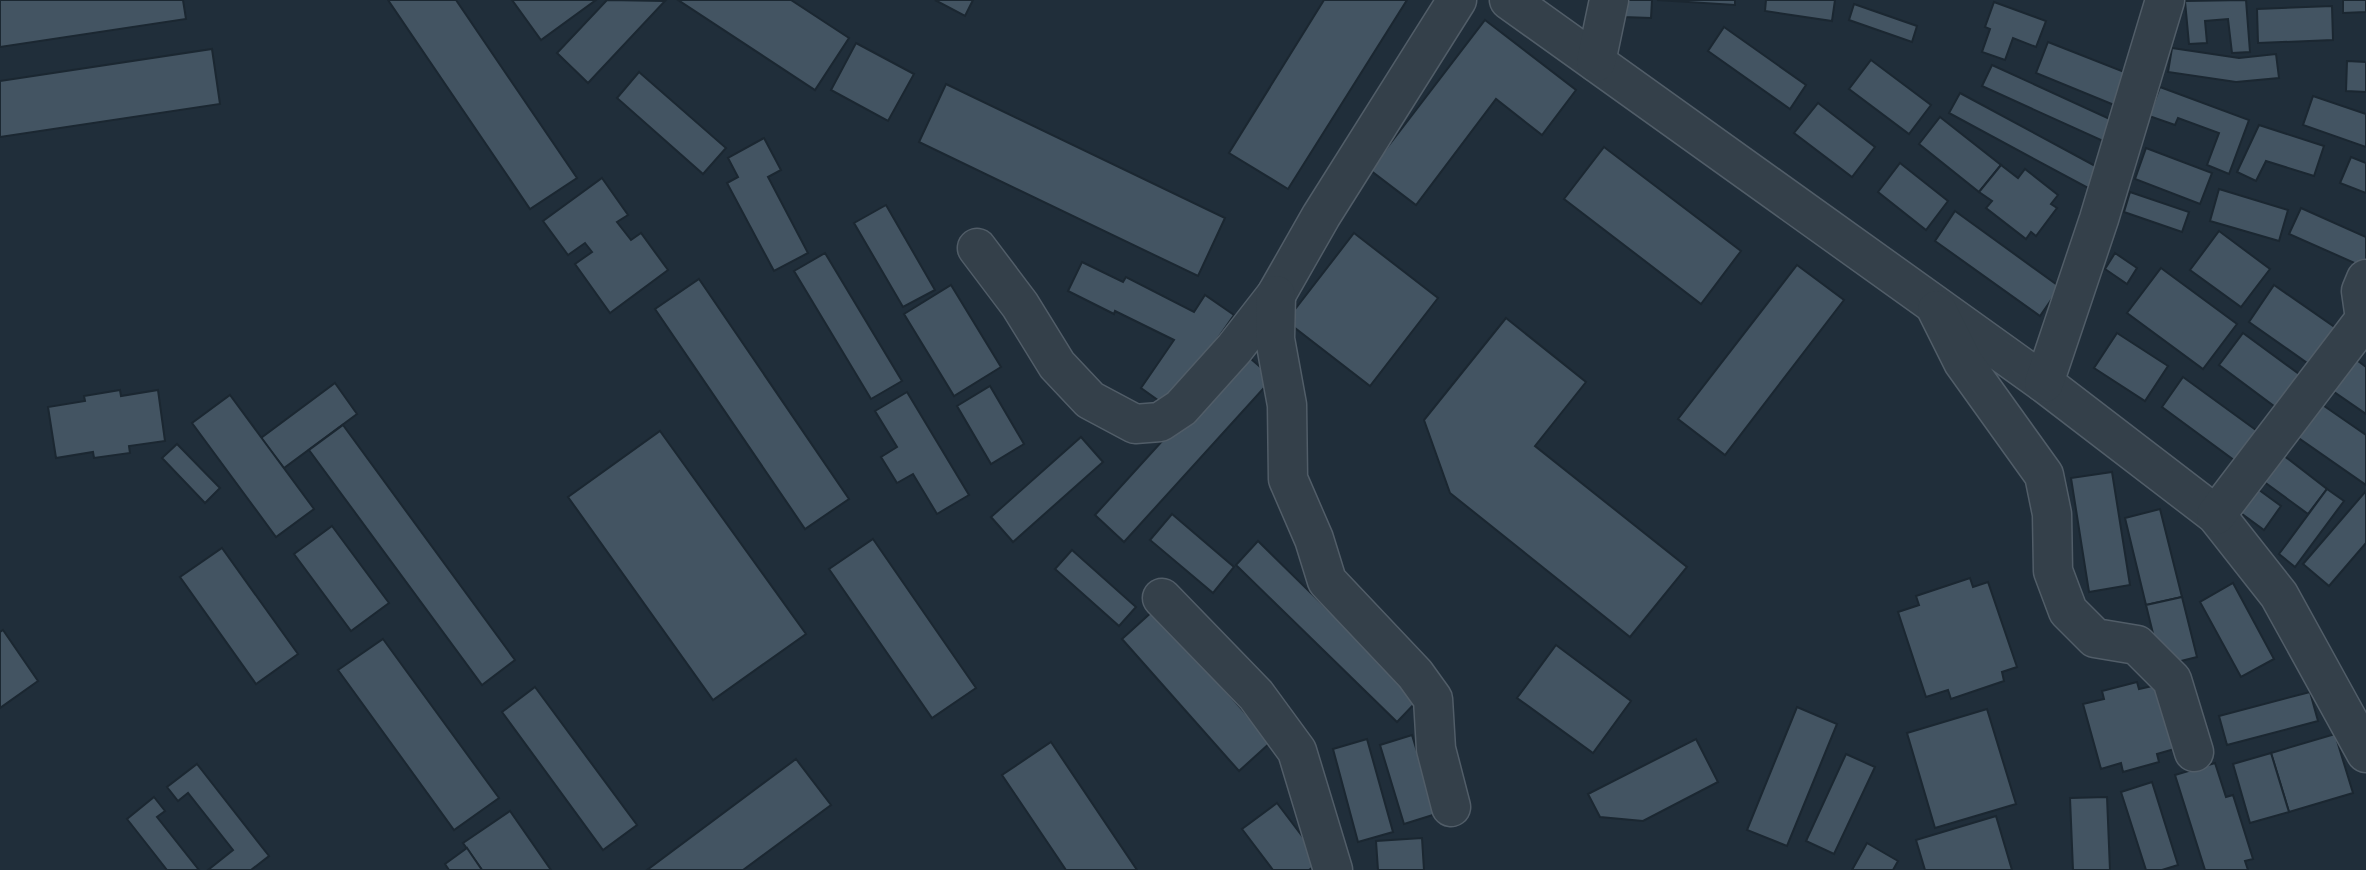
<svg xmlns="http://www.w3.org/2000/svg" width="2366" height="870" font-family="'Work Sans',sans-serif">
<rect width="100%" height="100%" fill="#202e3a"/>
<g fill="#435462" stroke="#1b2731" stroke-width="2">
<path d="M0 0H183L186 19 0 47Z"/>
<path d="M388 0H456L577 178 530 209Z"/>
<path d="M512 0H596L541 40Z"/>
<path d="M607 0 665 1 588 83 557 53Z"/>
<path d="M678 0H791L849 38 815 90Z"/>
<path d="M935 0H973L965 16Z"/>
<path d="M1324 0H1407L1288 189 1229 153Z"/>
<path d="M1624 0H1652L1651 18 1623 17Z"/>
<path d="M1657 0H1735V5Z"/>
<path d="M1766 0H1835L1832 21 1765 11Z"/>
<path d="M2246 0 2250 52 2232 53 2228 19 2205 21 2207 43 2189 44 2185 1Z"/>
<path d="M2343 0H2366V12L2343 13Z"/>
<path d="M1994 2 2046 21 2036 47 2013 38 2005 60 1982 52 1990 29 1985 27Z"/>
<path d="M1854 4 1917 26 1912 42 1849 20Z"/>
<path d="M2332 6 2333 40 2258 43 2257 9Z"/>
<path d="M1485 20 1576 90 1542 135 1496 99 1416 205 1370 170Z"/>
<path d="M1724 27 1806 85 1790 109 1708 51Z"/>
<path d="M2048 42 2132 75 2119 107 2036 73Z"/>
<path d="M856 43 914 74 888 121 831 90Z"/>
<path d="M2172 48 2239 58 2276 54 2279 78 2236 82 2168 72Z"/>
<path d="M212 49 220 104 0 137V81Z"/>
<path d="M1871 60 1931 105 1909 134 1849 89Z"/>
<path d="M2347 61 2366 62V92L2346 91Z"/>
<path d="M1992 65 2112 120 2103 141 1982 86Z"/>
<path d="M639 72 726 148 703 174 617 98Z"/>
<path d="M946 84 1225 218 1198 276 919 142Z"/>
<path d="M2160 87 2249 120 2229 174 2207 165 2219 133 2178 118 2175 125 2149 116Z"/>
<path d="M1960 93 2099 168 2088 188 1949 113Z"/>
<path d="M2313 96 2366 114V147L2303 125Z"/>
<path d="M1818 103 1875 147 1852 177 1794 133Z"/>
<path d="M1940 117 2001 165 1979 192 1919 144Z"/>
<path d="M2259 125 2324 146 2314 176 2266 161 2256 181 2237 172Z"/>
<path d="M764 138 781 170 768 177 808 253 774 271 727 183 738 177 728 158Z"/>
<path d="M1604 147 1741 251 1701 304 1564 199Z"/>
<path d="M2146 148 2212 173 2200 204 2135 179Z"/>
<path d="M2351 157 2366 163V193L2340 183Z"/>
<path d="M1900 163 1948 201 1926 230 1878 192Z"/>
<path d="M2001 165 2018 178 2025 169 2058 195 2051 204 2057 208 2036 236 2031 232 2026 239 1986 208 1992 201 1979 192Z"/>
<path d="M602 178 628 215 617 222 631 240 641 233 668 270 610 313 575 264 592 252 585 243 568 255 543 221Z"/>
<path d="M2219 189 2288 210 2279 241 2210 221Z"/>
<path d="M2130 192 2189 212 2182 232 2124 212Z"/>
<path d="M886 205 935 290 903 307 854 223Z"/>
<path d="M2301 208 2366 237V268L2289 234Z"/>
<path d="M1955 211 2060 287 2040 316 1935 241Z"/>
<path d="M2219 231 2270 269 2241 307 2190 270Z"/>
<path d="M1354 233 1438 298 1370 386 1286 321Z"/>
<path d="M825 253 902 381 871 399 794 271Z"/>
<path d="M2115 253 2137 268 2127 284 2105 269Z"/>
<path d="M1082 262 1123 282 1126 277 1194 312 1205 295 1234 315 1169 408 1141 388 1174 340 1115 311 1114 314 1068 291Z"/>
<path d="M1797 265 1844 300 1725 455 1678 419Z"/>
<path d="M2161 268 2237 324 2203 369 2127 313Z"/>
<path d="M699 279 849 499 805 529 655 309Z"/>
<path d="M951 285 1001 367 954 396 904 314Z"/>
<path d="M2274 285 2346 335 2320 372 2249 322Z"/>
<path d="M1506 318 1586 382 1535 446 1687 567 1630 637 1450 493 1424 420Z"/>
<path d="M2117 333 2168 366 2145 401 2094 368Z"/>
<path d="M2243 333 2310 382 2286 415 2219 365Z"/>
<path d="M1243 352 1273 378 1124 542 1095 515Z"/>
<path d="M2350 355 2366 367V414L2327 387Z"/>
<path d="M2183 377 2260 433 2238 463 2162 407Z"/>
<path d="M335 383 357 414 284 468 261 438Z"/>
<path d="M990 386 1024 444 991 464 957 406Z"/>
<path d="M120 390 121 396 158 390 165 441 129 446 130 453 94 458 93 452 56 458 48 407 85 401 84 396Z"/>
<path d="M907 392 969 495 937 514 913 474 897 483 881 457 897 447 875 411Z"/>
<path d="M230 395 314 509 276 537 192 423Z"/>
<path d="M2314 399 2366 435V485L2290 432Z"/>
<path d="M343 425 515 660 482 685 309 450Z"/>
<path d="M660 431 806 634 713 700 568 497Z"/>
<path d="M1081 437 1103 462 1013 542 991 517Z"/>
<path d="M177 444 220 488 205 503 162 458Z"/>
<path d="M2283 455 2327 489 2308 514 2263 481Z"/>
<path d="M2112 472 2130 585 2089 592 2071 478Z"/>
<path d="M2255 487 2281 506 2264 530 2238 511Z"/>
<path d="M2327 489 2344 501 2295 567 2279 554Z"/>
<path d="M2366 491V543L2329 586 2303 564Z"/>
<path d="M2160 509 2182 597 2146 605 2125 518Z"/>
<path d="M1172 514 1234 567 1213 593 1150 540Z"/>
<path d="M332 526 389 603 351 631 294 554Z"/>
<path d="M873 539 976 688 932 718 829 569Z"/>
<path d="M1258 541 1419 699 1397 722 1236 565Z"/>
<path d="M222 548 298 654 256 684 180 577Z"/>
<path d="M1072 550 1136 607 1119 626 1055 569Z"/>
<path d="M1970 578 1973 587 1988 582 2017 667 2002 672 2004 681 1951 699 1948 690 1926 697 1898 612 1919 605 1916 596Z"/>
<path d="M2233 583 2274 659 2241 677 2200 602Z"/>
<path d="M2182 597 2197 657 2161 666 2146 605Z"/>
<path d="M1154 610 1271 742 1239 771 1122 639Z"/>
<path d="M3 630 38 681 0 708V632Z"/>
<path d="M383 639 499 798 454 830 338 670Z"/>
<path d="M1556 645 1631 701 1593 753 1517 698Z"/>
<path d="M2137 682 2139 689 2161 684 2178 748 2157 754 2159 762 2123 772 2121 763 2101 769 2083 704 2104 699 2102 691Z"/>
<path d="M535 687 637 825 603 850 502 712Z"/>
<path d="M2310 692 2318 721 2227 745 2219 716Z"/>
<path d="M1797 707 1837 724 1787 846 1747 830Z"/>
<path d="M1987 709 2016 804 1935 828 1907 733Z"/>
<path d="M2335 734 2353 793 2289 812 2271 753Z"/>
<path d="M1412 735 1436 814 1404 824 1380 745Z"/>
<path d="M1367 739 1393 832 1358 842 1333 749Z"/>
<path d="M1696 739 1718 782 1643 821 1600 817 1588 794Z"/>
<path d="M1051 742 1137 870H1066L1002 775Z"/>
<path d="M2271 753 2289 812 2250 823 2233 764Z"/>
<path d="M1846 754 1875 767 1834 854 1806 841Z"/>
<path d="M796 759 831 805 743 870H647Z"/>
<path d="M2215 763 2226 797 2233 795 2253 859 2245 861 2248 870H2205L2175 775Z"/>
<path d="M197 764 269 856 251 870H208L233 850 188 793 178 801 167 787Z"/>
<path d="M2152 782 2178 865 2162 870H2146L2121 792Z"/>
<path d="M154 797 165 811 157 817 199 870H167L127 819Z"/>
<path d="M2107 797 2110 870H2073L2070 798Z"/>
<path d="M1277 803 1321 861 1309 870H1273L1242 829Z"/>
<path d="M510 811 551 870H482L463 843Z"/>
<path d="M1996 816 2012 870H1925L1916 840Z"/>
<path d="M1422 838 1424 870H1378L1376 841Z"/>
<path d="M1867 843 1898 861 1893 870H1852Z"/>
<path d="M467 848 482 870H449L445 864Z"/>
</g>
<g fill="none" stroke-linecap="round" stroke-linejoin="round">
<defs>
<g id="minor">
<path d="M1509 0 2044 383 2216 515 2279 595 2366 753"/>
<path d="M1596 62 1609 0"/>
<path d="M977 248 1020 305 1057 365 1090 400 1135 424 1160 422 1181 408 1234 349 1276 295 1321 216 1457 0"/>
<path d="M1276 295 1275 339 1287 405 1288 479 1314 539 1327 581 1415 674 1433 699 1436 749 1451 807"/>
<path d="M1937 310 1963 362 2044 475 2052 514 2053 571 2068 611 2095 638 2137 645 2172 680 2194 752"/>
<path d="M2044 383 2099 219 2165 0"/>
<path d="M2216 515 2365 319 2361 291 2366 279"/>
<path d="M1162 598 1256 695 1297 751 1333 870"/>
</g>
</defs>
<use href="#minor" stroke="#515d68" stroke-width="41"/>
<use href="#minor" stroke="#34404a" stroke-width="38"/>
</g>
</svg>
